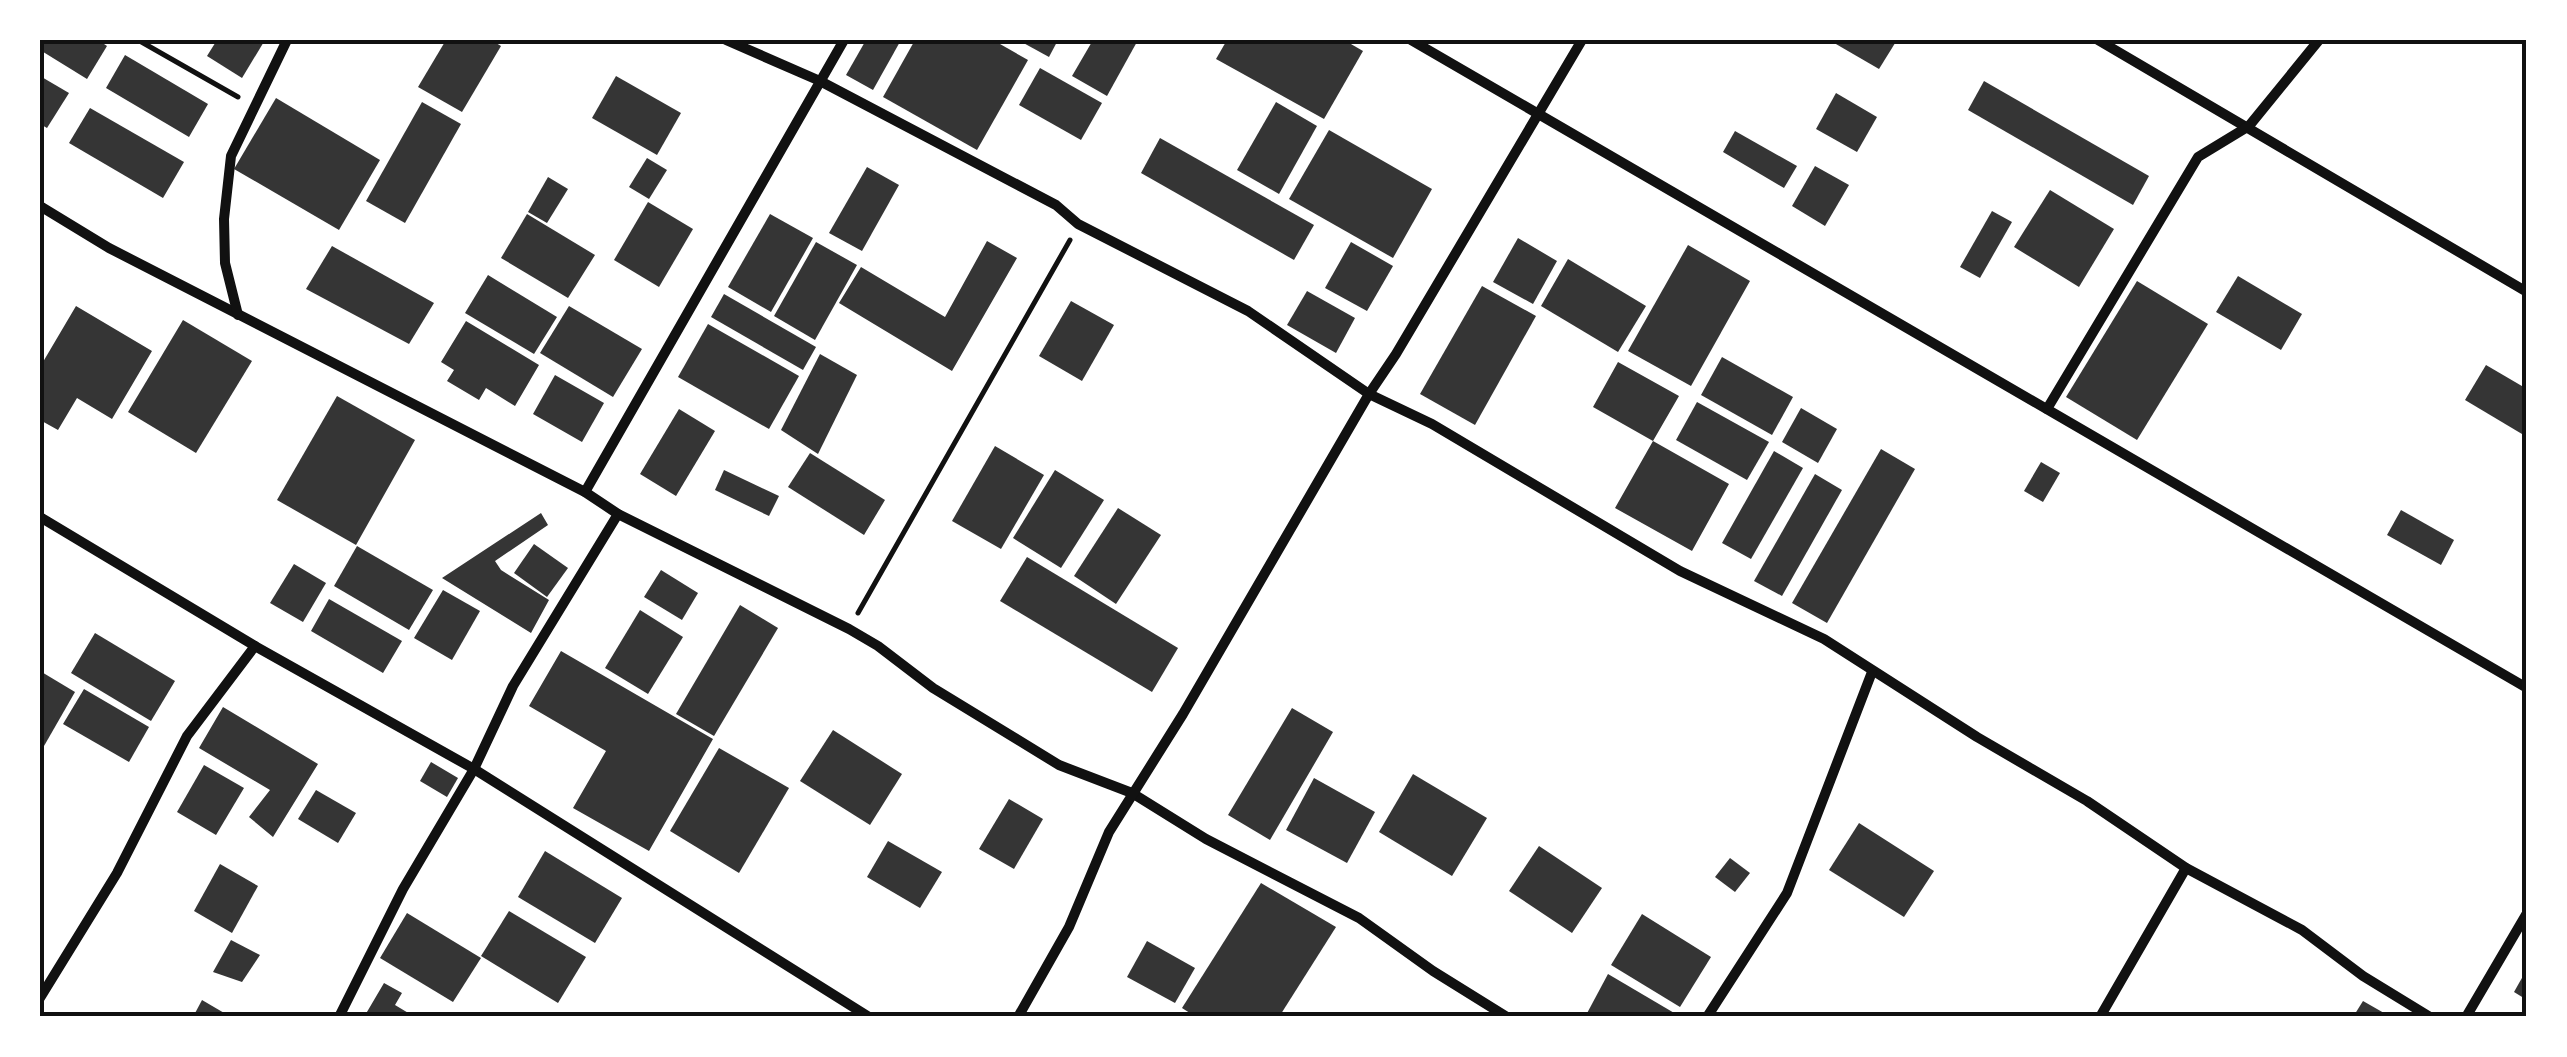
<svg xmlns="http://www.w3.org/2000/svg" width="2567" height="1057" font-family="'Nunito Sans',sans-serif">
<rect width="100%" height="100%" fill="#fff"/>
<g fill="#353535">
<path d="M40 40H98L107 46 87 79 40 50Z"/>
<path d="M217 40H265L242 78 207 56Z"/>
<path d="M446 40H491L501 46 462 112 418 87Z"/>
<path d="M866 40H901L873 90 846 75Z"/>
<path d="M915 40H993L1028 60 977 150 883 97Z"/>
<path d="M1018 40H1058L1049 57Z"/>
<path d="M1093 40H1138L1107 96 1072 76Z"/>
<path d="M1227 40H1344L1363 51 1324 119 1216 59Z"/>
<path d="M1829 40H1897L1879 69Z"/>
<path d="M125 55 208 104 189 137 106 88Z"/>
<path d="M1040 68 1102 103 1081 140 1019 105Z"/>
<path d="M40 76 69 93 47 128 40 124Z"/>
<path d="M616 76 681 113 657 155 592 118Z"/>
<path d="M1984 81 2149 176 2133 205 1968 110Z"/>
<path d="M1836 93 1877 117 1857 152 1816 129Z"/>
<path d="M276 98 380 160 339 230 234 169Z"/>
<path d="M422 102 461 124 405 223 366 201Z"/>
<path d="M1276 102 1317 126 1279 194 1237 170Z"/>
<path d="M90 108 184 162 163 198 69 143Z"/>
<path d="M1329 130 1432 189 1393 258 1289 199Z"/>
<path d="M1735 131 1797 166 1784 188 1723 152Z"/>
<path d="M1160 138 1314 225 1294 260 1141 173Z"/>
<path d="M647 158 667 170 649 199 629 187Z"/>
<path d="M1815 166 1849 185 1825 226 1792 206Z"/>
<path d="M867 167 899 185 862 251 829 233Z"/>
<path d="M548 177 568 189 547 223 528 212Z"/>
<path d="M2050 190 2114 229 2079 287 2014 247Z"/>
<path d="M648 202 693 229 659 287 614 260Z"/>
<path d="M1992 211 2012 222 1980 278 1960 267Z"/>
<path d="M527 214 595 255 568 298 501 258Z"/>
<path d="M770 214 813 238 771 312 728 287Z"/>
<path d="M1518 238 1557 261 1533 304 1493 282Z"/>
<path d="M987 241 1017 258 952 371 839 303 861 267 945 317Z"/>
<path d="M816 242 857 265 815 340 774 316Z"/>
<path d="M1351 242 1393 266 1367 311 1325 288Z"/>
<path d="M1688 245 1750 281 1691 386 1628 351Z"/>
<path d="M332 246 434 303 409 344 306 289Z"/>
<path d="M1568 259 1646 306 1618 352 1541 306Z"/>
<path d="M488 275 557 317 534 354 465 313Z"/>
<path d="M2238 276 2302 314 2281 350 2216 312Z"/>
<path d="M2137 281 2208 324 2137 440 2066 397Z"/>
<path d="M1482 286 1536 316 1475 425 1420 394Z"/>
<path d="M1307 291 1355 318 1336 353 1287 325Z"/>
<path d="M724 294 816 347 803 370 711 317Z"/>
<path d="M1071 301 1114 325 1082 381 1039 356Z"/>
<path d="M76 306 152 351 112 419 77 398 58 430 40 420V367Z"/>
<path d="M569 306 642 349 613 397 540 353Z"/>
<path d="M183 320 252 361 196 453 128 412Z"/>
<path d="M466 321 539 365 515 406 486 388 479 400 447 381 454 370 441 362Z"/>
<path d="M708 324 799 376 769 429 678 377Z"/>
<path d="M820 354 857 375 818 454 781 430Z"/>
<path d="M1722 357 1793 397 1772 435 1701 395Z"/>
<path d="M1618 362 1679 396 1653 441 1729 484 1692 551 1615 508 1653 441 1593 407Z"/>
<path d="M2486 365 2527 389V437L2465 400Z"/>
<path d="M555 375 604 403 582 442 533 414Z"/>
<path d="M337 396 415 440 356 545 277 500Z"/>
<path d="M1697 402 1769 442 1747 480 1676 440Z"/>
<path d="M1801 408 1837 429 1818 463 1782 442Z"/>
<path d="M679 409 715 431 676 496 640 474Z"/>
<path d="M995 446 1044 475 1001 549 952 521Z"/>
<path d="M1881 449 1915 469 1827 623 1792 603Z"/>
<path d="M1774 451 1803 468 1751 559 1722 543Z"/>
<path d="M810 453 885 500 864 535 788 487Z"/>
<path d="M2041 462 2060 473 2043 502 2024 491Z"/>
<path d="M724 470 779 496 769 516 715 490Z"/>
<path d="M1055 470 1104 500 1061 568 1013 538Z"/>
<path d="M1815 474 1842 490 1782 596 1754 581Z"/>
<path d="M1118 508 1161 535 1116 604 1074 576Z"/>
<path d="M2401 510 2454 540 2441 565 2387 535Z"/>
<path d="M541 513 548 525 495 561 501 570 549 600 531 633 442 578Z"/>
<path d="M534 544 568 568 547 597 514 573Z"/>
<path d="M357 546 433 590 409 630 334 586Z"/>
<path d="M1027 557 1178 648 1152 692 1000 601Z"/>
<path d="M294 564 326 583 303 622 270 603Z"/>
<path d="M661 570 698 593 682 620 644 597Z"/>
<path d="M443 590 480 611 452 660 414 638Z"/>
<path d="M329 599 402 641 383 673 311 631Z"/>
<path d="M740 605 778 628 714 736 676 714Z"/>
<path d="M640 610 683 637 648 694 605 668Z"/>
<path d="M95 633 175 681 151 721 71 673Z"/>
<path d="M561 651 713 739 649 851 573 808 606 751 529 706Z"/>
<path d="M40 671 75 692 40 753Z"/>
<path d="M84 689 149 727 129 762 63 724Z"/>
<path d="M223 707 318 764 273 837 249 817 270 790 199 748Z"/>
<path d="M1292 708 1333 732 1270 840 1228 815Z"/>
<path d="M833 730 902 774 870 825 800 781Z"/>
<path d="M719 748 789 788 739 873 670 831Z"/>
<path d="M431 762 458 778 447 797 420 781Z"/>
<path d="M204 765 244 788 216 835 177 812Z"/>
<path d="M1413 774 1487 818 1452 876 1379 832Z"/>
<path d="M1314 778 1375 812 1347 863 1286 830Z"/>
<path d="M316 790 356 813 338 843 298 819Z"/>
<path d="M1009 799 1043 819 1014 869 979 849Z"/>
<path d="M1859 823 1934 871 1904 917 1829 870Z"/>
<path d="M888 841 942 872 920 908 867 877Z"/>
<path d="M1539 846 1602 888 1572 933 1509 891Z"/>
<path d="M545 851 622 898 595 943 518 897Z"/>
<path d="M1730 858 1750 873 1735 892 1715 877Z"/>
<path d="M220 864 258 886 232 933 194 911Z"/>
<path d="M1261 883 1336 927 1279 1017H1196L1182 1008Z"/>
<path d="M509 911 586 957 558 1003 481 956Z"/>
<path d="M407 913 481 958 453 1002 380 958Z"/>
<path d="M1642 914 1711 957 1680 1007 1611 965Z"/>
<path d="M231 940 260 955 242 982 213 972Z"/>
<path d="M1147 941 1195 968 1175 1003 1127 977Z"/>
<path d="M2527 969V1000L2514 992Z"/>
<path d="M1608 974 1681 1017H1585Z"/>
<path d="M384 983 402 993 395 1005 410 1014 408 1017H364Z"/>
<path d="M202 1000 231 1017H193Z"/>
<path d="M2363 1001 2391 1017H2353Z"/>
</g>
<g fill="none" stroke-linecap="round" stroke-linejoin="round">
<g stroke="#111" stroke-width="5">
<path d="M138 40 238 97"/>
<path d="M858 613 1070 240"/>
</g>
<g stroke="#111" stroke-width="10">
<path d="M726 40 820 81 1056 205 1078 224 1248 311 1369 394 1432 424 1680 571 1824 639 1977 737 2087 801 2186 868 2302 930 2363 976 2430 1017"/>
<path d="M1411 40 2527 688"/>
<path d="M2098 40 2527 292"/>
<path d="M40 206 109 248 585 492 618 514 849 629 878 646 933 688 1059 765 1132 793 1206 839 1359 918 1433 971 1507 1017"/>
<path d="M238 315 225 263 224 219 231 156 287 40"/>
<path d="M2047 409 2198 157 2249 126 2319 40"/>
<path d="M585 492 844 40"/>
<path d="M40 517 255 646 474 769 869 1017"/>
<path d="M40 998 117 873 187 736 255 646"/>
<path d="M339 1017 403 889 474 769 513 686 618 514"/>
<path d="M1018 1017 1069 927 1109 832 1183 714 1369 394 1396 354 1582 40"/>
<path d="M1707 1017 1787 893 1872 672"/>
<path d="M2100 1017 2186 868"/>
<path d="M2466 1017 2527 913"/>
</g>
</g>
<rect width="2567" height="1057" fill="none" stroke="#ffffff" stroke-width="85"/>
<rect x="42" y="42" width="2482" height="972" fill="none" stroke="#111" stroke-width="4"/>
</svg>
